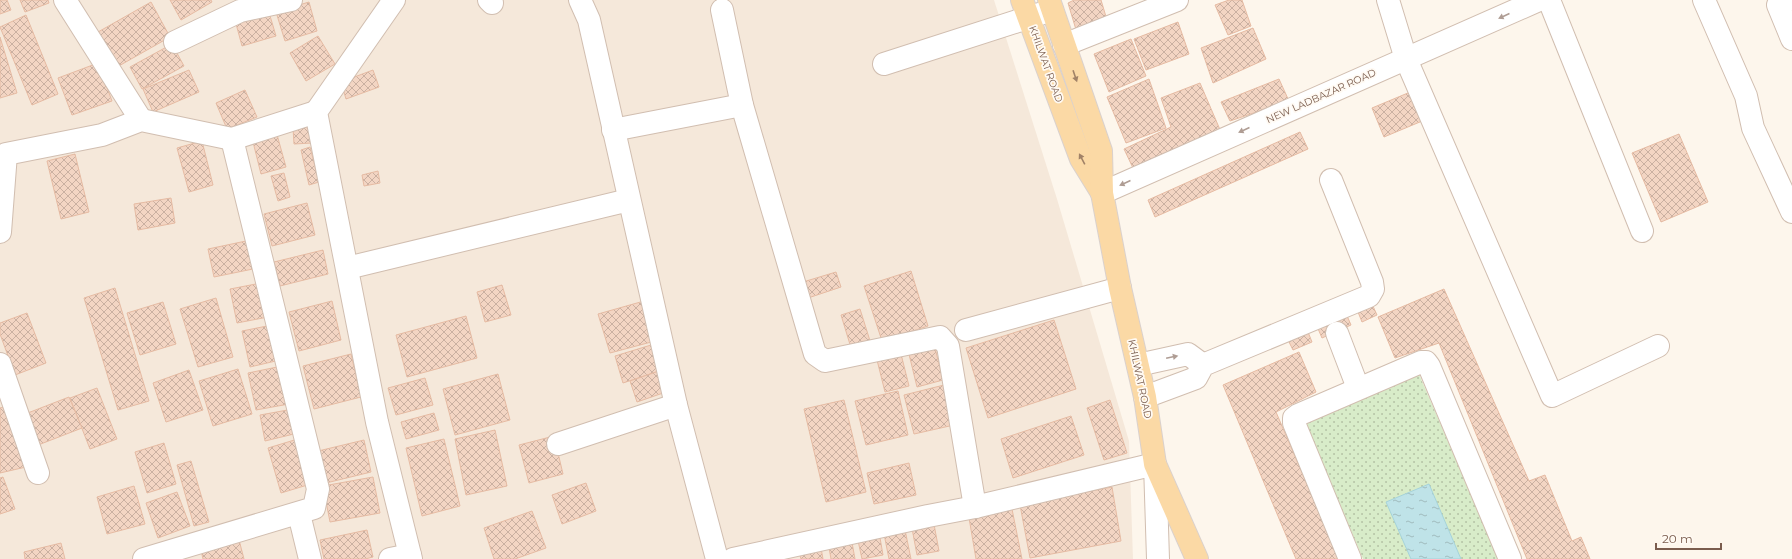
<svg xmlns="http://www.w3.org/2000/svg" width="1792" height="559" font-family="Montserrat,sans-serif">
<defs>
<pattern id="park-dots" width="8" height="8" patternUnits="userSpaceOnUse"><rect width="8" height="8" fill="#d8ecc9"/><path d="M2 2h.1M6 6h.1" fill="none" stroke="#b4c2a5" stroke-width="1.8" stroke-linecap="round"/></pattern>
<pattern id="water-ripples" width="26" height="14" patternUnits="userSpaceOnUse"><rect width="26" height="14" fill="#bfe3e8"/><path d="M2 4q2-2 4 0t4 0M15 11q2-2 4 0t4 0" fill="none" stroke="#a0bbbe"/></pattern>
<pattern id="building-cross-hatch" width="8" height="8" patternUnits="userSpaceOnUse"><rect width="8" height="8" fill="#f3d5c3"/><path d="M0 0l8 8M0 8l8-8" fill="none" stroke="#cab0a1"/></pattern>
</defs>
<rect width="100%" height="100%" fill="#fdf6ec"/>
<path fill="#f5e8da" d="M0 0H994L1057 199 1129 441 1133 559H0Z"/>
<path fill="url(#park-dots)" d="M1418 372 1499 559H1363L1304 421Z"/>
<path fill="url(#water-ripples)" stroke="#a5d3da" d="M1429 484 1461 559H1411L1386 502Z"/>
<g fill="url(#building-cross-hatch)" stroke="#e6bba3">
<path d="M0 0H7L11 10 0 14Z"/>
<path d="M20 0H48L49 3 25 12Z"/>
<path d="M170 0H211L212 2 181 20Z"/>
<path d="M1074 0H1101L1107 20 1077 33 1068 3Z"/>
<path d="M1229 0H1242L1251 26 1228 35 1215 5Z"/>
<path d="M151 2 170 37 117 67 98 32Z"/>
<path d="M309 2 317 31 285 41 276 12Z"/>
<path d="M268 9 276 36 242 46 235 20Z"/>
<path d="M26 15 58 94 32 105 0 27Z"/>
<path d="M1178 22 1189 54 1146 70 1134 39Z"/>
<path d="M1253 28 1266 59 1213 83 1201 48Z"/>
<path d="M318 36 335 64 306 81 290 53Z"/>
<path d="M0 37 17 93 0 98Z"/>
<path d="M1131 39 1146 76 1109 92 1094 54Z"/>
<path d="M172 44 184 66 142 89 130 67Z"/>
<path d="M98 63 112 101 72 115 58 78Z"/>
<path d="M189 70 199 92 153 112 143 89Z"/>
<path d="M373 70 379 87 346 99 341 82Z"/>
<path d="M1149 79 1166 128 1126 143 1107 97Z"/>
<path d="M1279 79 1289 101 1230 121 1221 102Z"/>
<path d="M1200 83 1221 132 1133 168 1124 149 1171 127 1161 98Z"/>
<path d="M245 90 257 117 227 129 216 103Z"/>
<path d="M1415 90 1427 119 1384 137 1372 108Z"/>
<path d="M311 126 312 143 294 144 293 128Z"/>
<path d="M276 131 286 167 261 174 252 138Z"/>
<path d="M1300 132 1308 149 1155 217 1148 200Z"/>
<path d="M1679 134 1708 202 1661 222 1632 153Z"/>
<path d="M202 141 213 185 189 192 177 148Z"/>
<path d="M310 147 319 182 309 185 301 150Z"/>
<path d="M75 154 89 212 61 219 47 161Z"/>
<path d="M378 171 380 183 364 186 362 175Z"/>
<path d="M284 173 290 197 278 201 271 176Z"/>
<path d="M171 198 175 223 138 230 134 204Z"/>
<path d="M307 203 315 235 272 246 264 214Z"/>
<path d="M246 241 253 269 214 277 208 249Z"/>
<path d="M323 250 328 274 280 286 274 262Z"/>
<path d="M911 271 928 326 882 341 864 286Z"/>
<path d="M836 272 841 287 808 298 803 282Z"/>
<path d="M261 283 268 317 237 323 230 289Z"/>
<path d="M502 285 511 315 485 322 477 292Z"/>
<path d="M115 288 149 401 118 410 84 298Z"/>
<path d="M1444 289 1529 481 1545 475 1572 541 1581 537 1590 559H1527L1439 343 1395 358 1378 317Z"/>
<path d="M216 298 233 357 198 367 180 309Z"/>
<path d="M332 301 341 340 299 351 289 312Z"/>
<path d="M644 301 655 341 610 353 598 314Z"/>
<path d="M163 302 176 344 140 355 127 313Z"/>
<path d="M1372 304 1377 315 1362 322 1358 312Z"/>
<path d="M860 309 871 344 852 351 841 315Z"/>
<path d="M1345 311 1351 325 1322 338 1316 324Z"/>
<path d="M27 313 46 363 15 375 0 334V323Z"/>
<path d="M466 316 477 358 407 377 396 335Z"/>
<path d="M1054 320 1076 389 988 418 966 348Z"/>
<path d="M272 325 280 360 250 367 242 331Z"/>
<path d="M1308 332 1312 342 1293 350 1288 340Z"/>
<path d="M934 344 943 380 917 387 908 350Z"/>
<path d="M651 345 659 371 623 383 615 356Z"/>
<path d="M900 350 909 386 885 392 876 356Z"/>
<path d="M1299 352 1316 392 1276 412 1339 559H1296L1223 385Z"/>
<path d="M351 354 361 397 314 409 303 366Z"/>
<path d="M282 366 289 404 256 410 248 373Z"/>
<path d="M238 369 252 414 213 426 199 381Z"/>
<path d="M189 370 203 410 166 422 153 383Z"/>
<path d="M659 371 666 392 637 402 630 381Z"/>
<path d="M498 374 510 420 455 435 443 389Z"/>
<path d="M425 378 433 405 396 415 388 388Z"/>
<path d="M944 385 954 425 914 434 904 395Z"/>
<path d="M97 388 117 439 90 449 70 398Z"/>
<path d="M898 391 908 435 866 445 855 401Z"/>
<path d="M69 397 82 428 33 447 20 416Z"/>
<path d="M844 400 866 492 826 502 804 409Z"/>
<path d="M1110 400 1127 453 1104 460 1087 408Z"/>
<path d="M12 405 26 467 0 473V408Z"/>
<path d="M293 409 298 433 265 441 260 415Z"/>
<path d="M434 413 439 430 406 439 401 422Z"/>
<path d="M1071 416 1084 455 1013 478 1001 439Z"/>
<path d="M495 430 507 486 466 495 455 439Z"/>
<path d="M554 436 563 474 529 483 519 445Z"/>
<path d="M301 438 314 483 281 493 268 448Z"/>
<path d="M444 439 460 506 422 516 406 448Z"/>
<path d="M364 440 371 472 322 484 314 452Z"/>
<path d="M164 443 176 484 147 493 135 452Z"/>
<path d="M191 461 209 522 194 526 177 465Z"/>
<path d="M909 463 916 495 874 504 867 473Z"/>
<path d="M3 477 15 509 0 514V478Z"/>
<path d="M373 477 380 513 330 522 323 486Z"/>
<path d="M586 483 596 511 562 524 552 495Z"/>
<path d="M134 486 145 524 107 534 97 497Z"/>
<path d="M1112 487 1121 541 1030 558 1020 505Z"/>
<path d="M177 492 190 526 158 538 146 503Z"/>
<path d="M1011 504 1022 559H976L968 512Z"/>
<path d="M532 511 546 548 515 559H494L484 528Z"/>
<path d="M933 519 939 551 917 555 911 523Z"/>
<path d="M904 525 911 559H889L883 529Z"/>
<path d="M367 530 373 557 365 559H324L320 540Z"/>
<path d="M879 532 883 555 862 559 857 536Z"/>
<path d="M238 536 244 559H203L200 546Z"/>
<path d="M851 537 855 559H831L828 542Z"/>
<path d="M61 543 65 559H25L24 552Z"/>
<path d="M821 548 823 559H801L799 552Z"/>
</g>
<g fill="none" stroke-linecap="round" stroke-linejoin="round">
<defs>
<g id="minor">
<path d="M65 0 141 120"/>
<path d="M394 0 316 112 377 422 411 559"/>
<path d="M489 0 492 3"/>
<path d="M580 0 589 20 676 405 717 559"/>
<path d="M1388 0 1406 59 1552 396 1658 346"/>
<path d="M1549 0 1642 231"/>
<path d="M1704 0 1746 96 1753 128 1792 212"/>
<path d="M1789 0 1778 5 1792 39"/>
<path d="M722 10 742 105 815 354 825 361 940 337 948 346 975 507"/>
<path d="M175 42 240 11 291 0"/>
<path d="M1064 45 1177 0"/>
<path d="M884 64 1052 10"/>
<path d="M613 130 742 105"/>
<path d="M1102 193 1539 0"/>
<path d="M0 232 6 154 102 135 141 120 232 139 316 112"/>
<path d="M347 268 629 200"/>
<path d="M966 330 1120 288"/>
<path d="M1337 333 1358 388"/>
<path d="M0 364 38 473"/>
<path d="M1138 365 1188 354 1203 365"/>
<path d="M1145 397 1196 378 1203 365 1369 296 1373 289 1372 282 1331 180"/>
<path d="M558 444 676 405"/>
<path d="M299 514 310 559"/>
<path d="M144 559 314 508 318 489 232 139"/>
<path d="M390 559 410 555"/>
<path d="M733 559 928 516 975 507 1155 464 1158 559"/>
<path d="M1350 559 1294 423V418L1298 415 1421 362H1426L1429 366 1510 559"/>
</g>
<g id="major">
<path d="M1022 0 1081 159 1102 193"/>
<path d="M1049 0 1101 151 1102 193 1120 288 1145 397 1155 464 1197 559"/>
</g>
</defs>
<use href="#minor" stroke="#d1beb0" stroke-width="24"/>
<use href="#major" stroke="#dad1cd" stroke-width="24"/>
<use href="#minor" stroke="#fff" stroke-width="22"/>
<use href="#major" stroke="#fbd9a5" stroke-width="22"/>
</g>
<defs><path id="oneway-solid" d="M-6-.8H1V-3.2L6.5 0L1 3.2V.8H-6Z"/></defs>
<g fill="#af9d94">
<use href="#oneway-solid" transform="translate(1504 16) rotate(156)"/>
<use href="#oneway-solid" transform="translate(1244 130) rotate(156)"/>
<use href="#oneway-solid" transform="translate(1125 183) rotate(156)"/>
<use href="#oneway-solid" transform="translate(1172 357) rotate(-12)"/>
</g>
<g fill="#a18267">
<use href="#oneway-solid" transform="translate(1075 76) rotate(71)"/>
<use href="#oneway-solid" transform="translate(1082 159) rotate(-118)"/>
</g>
<g text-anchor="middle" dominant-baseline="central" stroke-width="3.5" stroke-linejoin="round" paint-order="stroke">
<g font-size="10" fill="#7a5c4d" stroke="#fffaf3">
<text transform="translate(1046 64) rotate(70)">KHILWAT ROAD</text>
<text transform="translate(1321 96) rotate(-24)">NEW LADBAZAR ROAD</text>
<text transform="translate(1140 379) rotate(78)">KHILWAT ROAD</text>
</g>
</g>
<path d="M1656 543v6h65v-6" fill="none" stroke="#7a5c4d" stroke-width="2"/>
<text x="1662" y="543" font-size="12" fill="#7a5c4d" stroke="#fffaf3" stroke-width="3" paint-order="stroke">20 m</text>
</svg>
